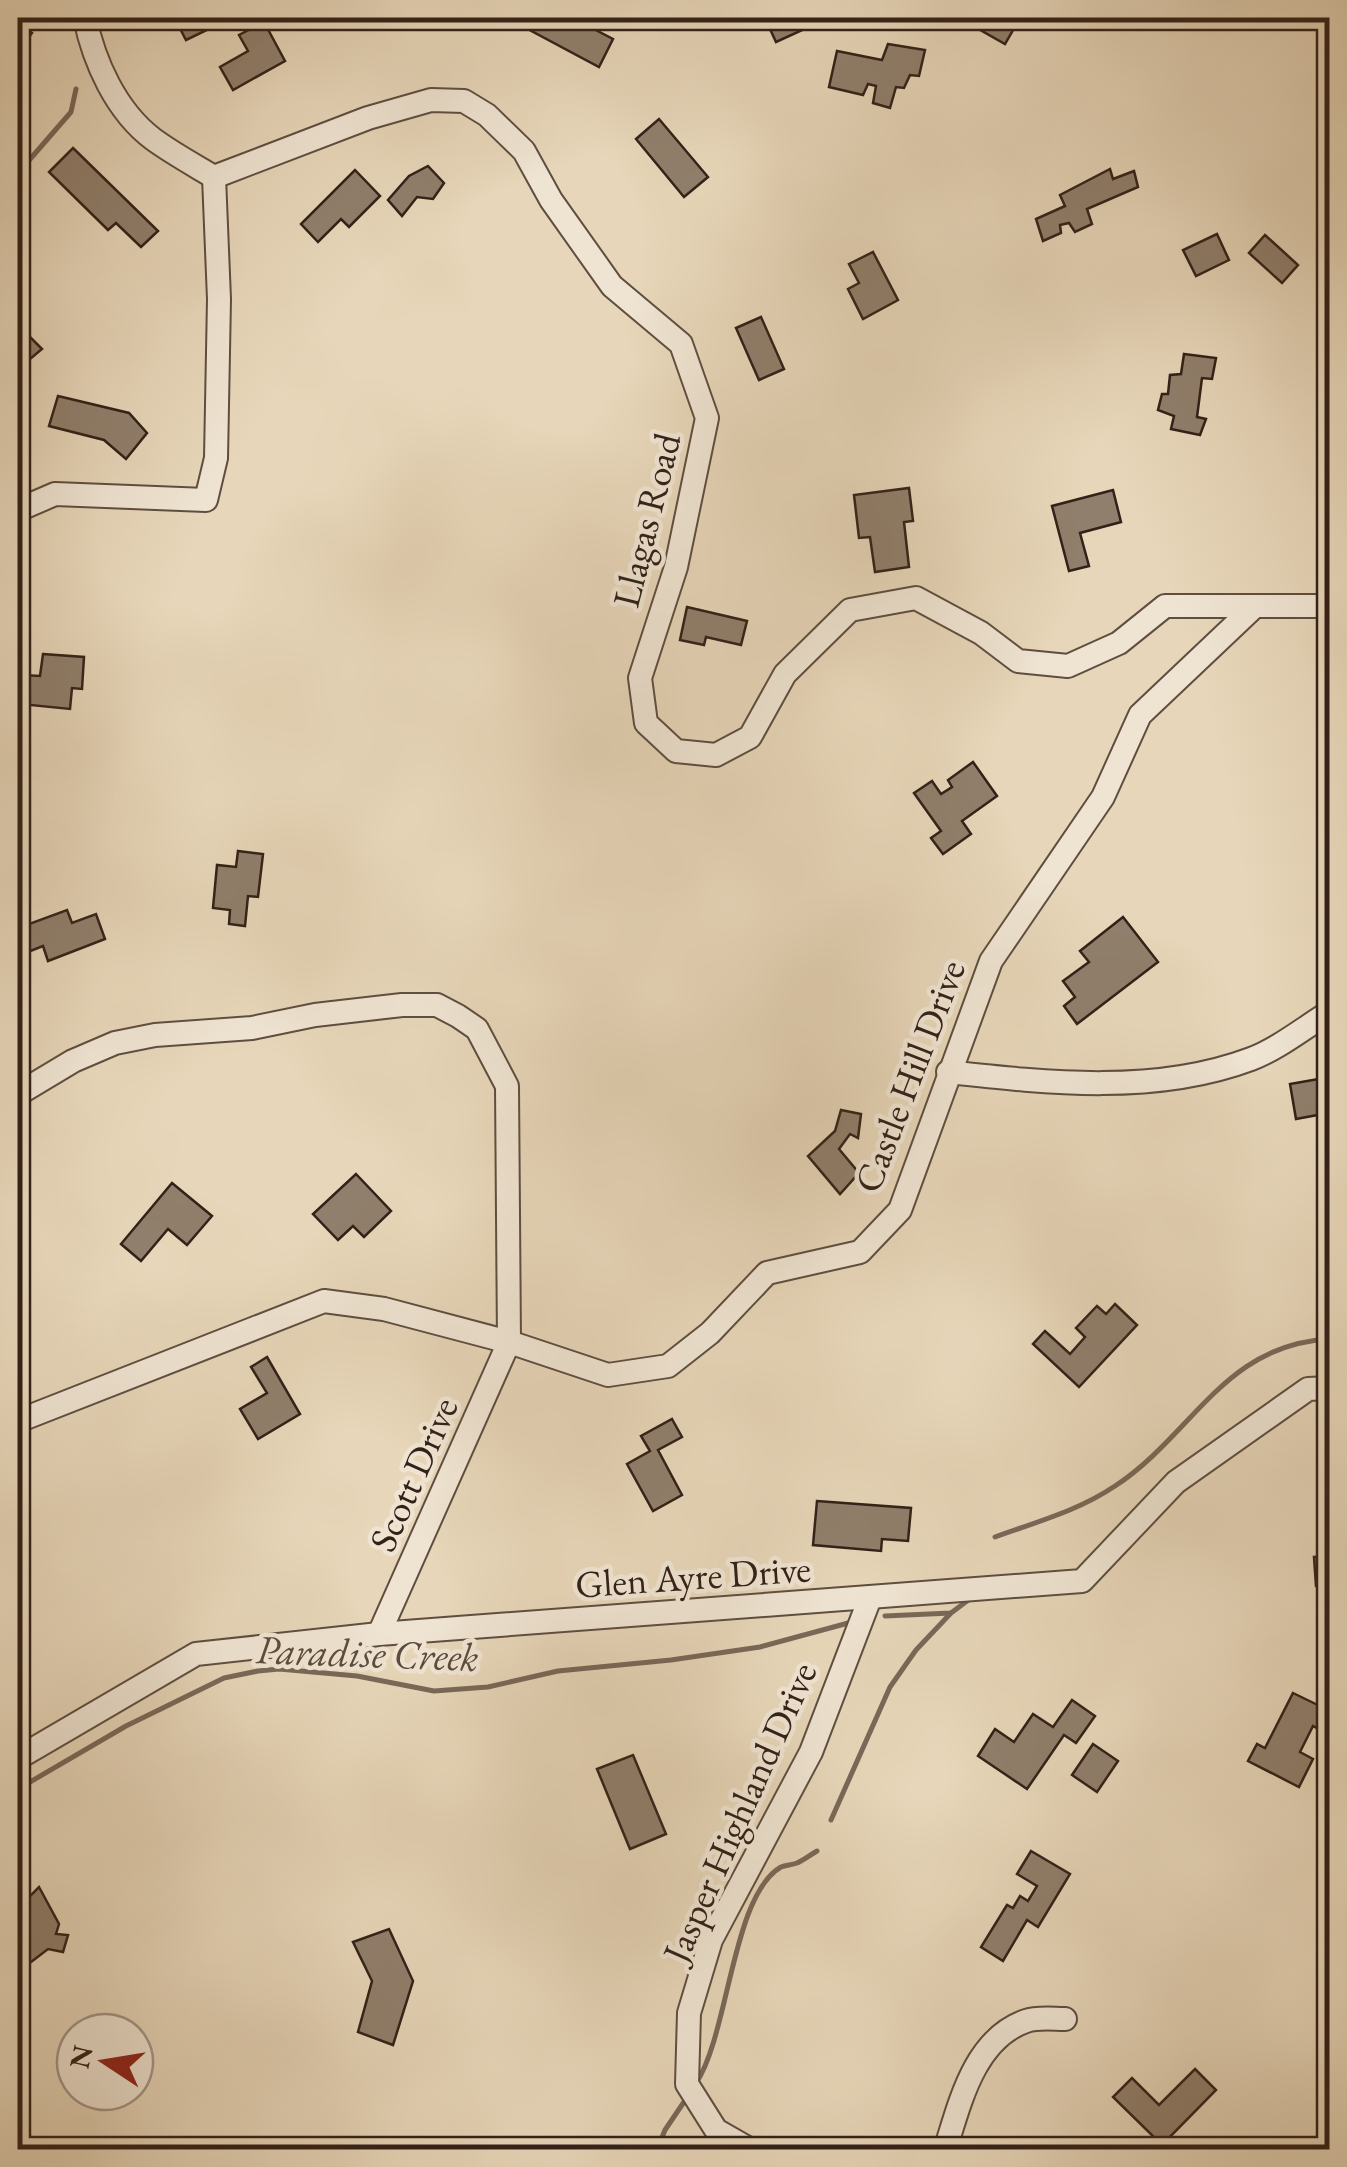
<svg xmlns="http://www.w3.org/2000/svg" width="1347" height="2167" font-family="'EB Garamond',serif">
<rect width="100%" height="100%" fill="#e7d6b9"/>
<filter id="stains"><feTurbulence type="fractalNoise" baseFrequency=".002" numOctaves="4"/><feColorMatrix values="0 0 0 0 .2 0 0 0 0 .09 0 0 0 0 .02 0 0 0 .5 -.17"/></filter>
<radialGradient id="worn" r=".72"><stop offset=".6" stop-color="#630" stop-opacity="0"/><stop offset="1" stop-color="#630" stop-opacity=".3"/></radialGradient>
<g fill="none" stroke-linecap="round" stroke-linejoin="round">
<g stroke="#796858" stroke-width="5">
<path d="M18 173 71 112 76 89"/>
<path d="M995 1537C1036 1522 1078 1511 1115 1486 1193 1435 1224 1344 1330 1339"/>
<path d="M885 1616 951 1613 971 1598"/>
<path d="M18 1789 126 1726 224 1678 258 1671 279 1669 357 1676 434 1691 488 1687 558 1671 671 1660 760 1647 852 1622"/>
<path d="M831 1820 890 1687 916 1650 951 1613"/>
<path d="M696 2083C729 2034 732 1895 781 1867 786 1865 792 1865 797 1863 804 1860 810 1855 817 1851"/>
<path d="M657 2150 665 2130 688 2096"/>
</g>
</g>
<g fill="#907f6c" stroke="#322118" stroke-width="2.5">
<path d="M203 18 209 29 186 40 175 19Z"/>
<path d="M529 18H594L590 27 613 39 599 67 524 27Z"/>
<path d="M765 18H804L809 27 776 42Z"/>
<path d="M971 18H1020L1005 44 968 23Z"/>
<path d="M18 22 32 33 18 51Z"/>
<path d="M264 22 285 61 233 90 220 67 248 51 239 35Z"/>
<path d="M888 44 925 50 919 76 910 75 904 88 896 87 890 108 873 103 876 86 868 84 863 95 829 87 837 51 882 60Z"/>
<path d="M659 119 708 177 684 197 636 139Z"/>
<path d="M73 148 158 231 141 247 116 223 108 230 49 172Z"/>
<path d="M428 166 444 183 433 199 417 197 402 216 388 200 409 176Z"/>
<path d="M1110 169 1113 179 1134 171 1138 187 1087 209 1092 224 1075 232 1069 223 1060 225 1061 233 1043 241 1036 219 1065 206 1060 195Z"/>
<path d="M355 170 380 196 349 227 341 219 318 242 301 224Z"/>
<path d="M1217 234 1229 260 1196 276 1183 250Z"/>
<path d="M1265 235 1298 265 1282 283 1249 253Z"/>
<path d="M873 252 898 300 863 319 848 289 859 283 849 264Z"/>
<path d="M761 317 784 369 759 380 736 328Z"/>
<path d="M18 325 42 349 18 369Z"/>
<path d="M1184 354 1216 358 1212 379 1202 378 1197 417 1206 419 1200 435 1171 429 1174 416 1158 410 1162 394H1168L1170 375 1181 374Z"/>
<path d="M58 396 129 413 147 433 126 459 104 440 49 426Z"/>
<path d="M909 488 913 521 904 522 909 567 875 572 870 537 859 538 854 495Z"/>
<path d="M1113 490 1121 522 1080 533 1089 566 1069 571 1052 506Z"/>
<path d="M687 607 747 621 741 645 706 637 704 645 680 640Z"/>
<path d="M43 654 84 657 82 689 72 688 70 709 20 704 23 675 40 676Z"/>
<path d="M973 762 997 796 962 821 971 834 943 854 931 838 941 831 914 793 932 781 941 794 952 787 948 780Z"/>
<path d="M238 851 263 854 258 897 248 896 245 926 229 924 230 910 213 908 217 865 236 867Z"/>
<path d="M67 910 72 923 96 914 105 939 48 961 43 946 18 956V928Z"/>
<path d="M1123 917 1158 962 1077 1024 1064 1006 1075 997 1063 981 1089 962 1080 951Z"/>
<path d="M1330 1077V1123L1325 1124 1323 1114 1296 1119 1290 1084Z"/>
<path d="M841 1110 861 1114 858 1138 850 1134 839 1149 859 1173 840 1194 808 1156 835 1131Z"/>
<path d="M356 1174 391 1211 364 1237 353 1226 338 1240 313 1214Z"/>
<path d="M172 1183 212 1216 187 1245 168 1229 141 1261 121 1244Z"/>
<path d="M1115 1304 1137 1325 1079 1387 1033 1344 1045 1331 1070 1354 1085 1337 1076 1328 1097 1306 1106 1314Z"/>
<path d="M267 1357 300 1414 258 1439 240 1409 267 1393 251 1367Z"/>
<path d="M672 1419 682 1437 658 1450 682 1495 653 1511 627 1464 650 1451 641 1436Z"/>
<path d="M817 1501 911 1508 908 1541 882 1539 881 1551 813 1545Z"/>
<path d="M1330 1556V1635L1327 1586H1316L1314 1557Z"/>
<path d="M1293 1693 1330 1711V1722L1324 1732 1313 1726 1300 1752 1313 1759 1299 1787 1248 1761 1257 1744 1265 1748Z"/>
<path d="M1072 1700 1095 1716 1076 1743 1064 1735 1027 1789 978 1756 995 1729 1014 1742 1033 1714 1053 1727Z"/>
<path d="M1093 1744 1118 1761 1097 1792 1072 1775Z"/>
<path d="M633 1755 666 1834 630 1849 597 1769Z"/>
<path d="M1031 1851 1070 1874 1038 1927 1027 1920 1003 1961 981 1947 1007 1905 1013 1908 1020 1896 1028 1901 1037 1886 1017 1874Z"/>
<path d="M39 1887 59 1924 56 1934 68 1935 63 1952 48 1949 18 1972V1944L23 1924 18 1908Z"/>
<path d="M389 1929 413 1981 393 2045 358 2032 372 1981 353 1942Z"/>
<path d="M1195 2069 1216 2090 1162 2145 1113 2097 1132 2078 1159 2105Z"/>
</g>
<g fill="none" stroke-linecap="round" stroke-linejoin="round">
<defs>
<g id="minor">
<path d="M85 18C94 62 116 111 153 139 172 153 194 165 214 177L368 118 431 100 464 101 487 115 524 151 551 200 612 286 681 344 707 418 676 567 640 678 646 723 676 751 716 755 750 737 785 674 850 610 916 598 981 633 1018 661 1068 666 1119 643 1165 606H1330"/>
<path d="M18 510 55 494 206 500 216 458 219 299 214 177"/>
<path d="M948 1072C1048 1083 1155 1095 1251 1059 1278 1049 1305 1027 1330 1012"/>
<path d="M18 1094 73 1061 115 1043 155 1035 252 1028 315 1015 402 1005H437L458 1016 477 1029 507 1086 509 1342 384 1309 324 1301 18 1421"/>
<path d="M379 1634 509 1342 608 1375 668 1366 710 1333 767 1273 860 1252 900 1210 991 961 1103 797 1140 715 1254 607"/>
<path d="M18 1758 196 1654 379 1634 1082 1581 1176 1482 1308 1389 1330 1388"/>
<path d="M751 2150 716 2130 687 2084 689 2013 711 1940 811 1752 870 1598"/>
<path d="M945 2150C960 2103 974 2039 1026 2021 1037 2017 1053 2019 1065 2019"/>
</g>
</defs>
<use href="#minor" stroke="#5f4e40" stroke-width="26"/>
<use href="#minor" stroke="#efe4d2" stroke-width="22"/>
</g>
<g text-anchor="middle" dominant-baseline="central" stroke-width="9" stroke-linejoin="round" paint-order="stroke">
<g font-size="38" fill="#322118" stroke="#efe4d2">
<text transform="translate(646 520) rotate(-76)">Llagas Road</text>
<text transform="translate(909 1076) rotate(-69)">Castle Hill Drive</text>
<text transform="translate(413 1474) rotate(-66)">Scott Drive</text>
<text transform="translate(693 1576) rotate(-4)">Glen Ayre Drive</text>
<text transform="translate(739 1812) rotate(-66)">Jasper Highland Drive</text>
</g>
<g font-size="40" font-style="italic" fill="#5c4b3d" stroke="#efe4d2">
<text transform="translate(367 1653) rotate(2)">Paradise Creek</text>
</g>
</g>
<rect width="1347" height="2167" fill="none" stroke="#e7d6b9" stroke-width="60"/>
<rect x="20" y="20" width="1307" height="2127" fill="none" stroke="#322118" stroke-width="5"/>
<rect x="30" y="30" width="1287" height="2107" fill="none" stroke="#322118" stroke-width="2.5"/>
<g transform="translate(105 2062) rotate(282)"><circle r="48" fill="#efe4d2" stroke="#a39688" stroke-width="2.5"/>
<path d="M0-8L18 38L0 25L-18 38Z" fill="#8f2418"/>
<text y="-15" font-size="28" font-weight="bold" text-anchor="middle" fill="#322118">N</text>
</g>
<rect width="100%" height="100%" filter="url(#stains)"/>
<rect width="100%" height="100%" fill="url(#worn)"/>
</svg>
